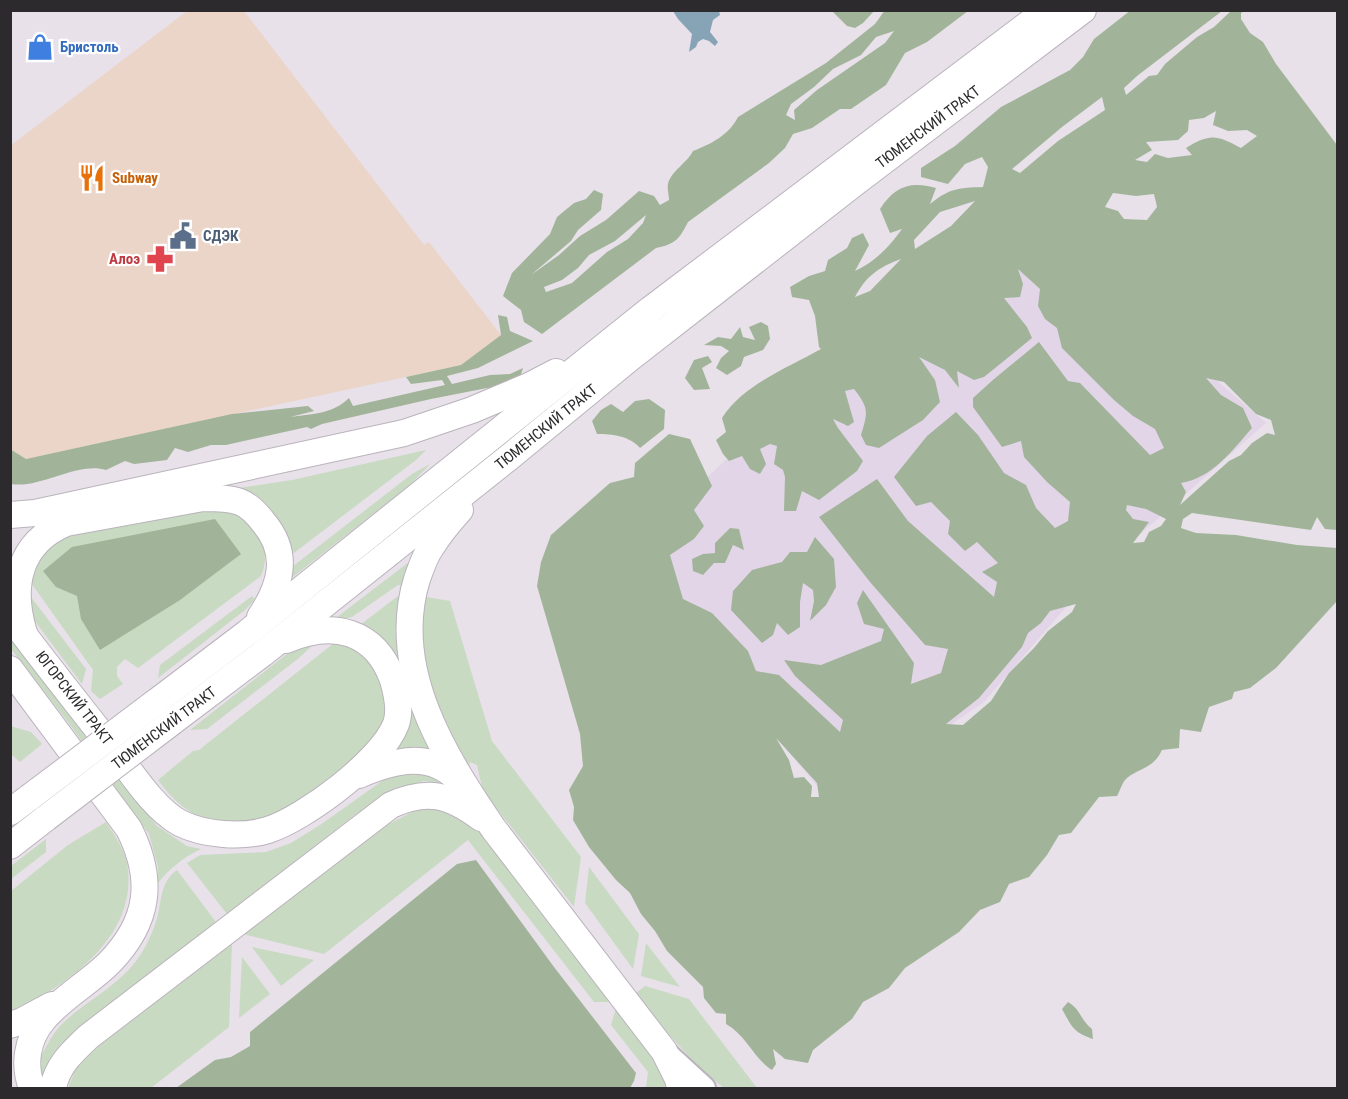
<svg xmlns="http://www.w3.org/2000/svg" width="1348" height="1099" font-family="'Roboto Condensed',sans-serif">
<rect width="100%" height="100%" fill="#e8e1ea"/>
<path fill="#ebd5c9" d="M187 11H244L424 245 429 242 501 335 461 365 26 459 10 449V146Z"/>
<path fill="#e2d5e8" d="M1012 204 1266 423 1092 577 984 702 833 805 772 732 631 549 718 467Z"/>
<g fill="#c8dac1">
<path d="M426 450 416 460 286 559 232 489 292 480Z"/>
<path d="M430 464 410 485 285 583 288 570 412 474Z"/>
<path d="M203 503C212 505 223 506 231 509 256 522 273 549 261 576L138 668 125 659 117 667V676L123 684 100 699 91 691 93 670 29 580 38 556 62 536Z"/>
<path d="M422 552 410 586 398 585 352 617 332 621Z"/>
<path d="M27 592 86 669 82 684 34 620Z"/>
<path d="M252 596 255 599 245 610 158 678 160 665Z"/>
<path d="M398 596 406 597 433 752 386 754 404 721 356 628Z"/>
<path d="M426 597 450 601 492 741 581 857 574 907 483 791 477 765 470 762 467 772 438 722 420 644Z"/>
<path d="M10 632 157 826 187 846 201 849C184 857 170 868 158 883V867L149 834 68 722 11 649Z"/>
<path d="M316 642 299 658 207 729 190 730 292 650Z"/>
<path d="M334 643C368 652 377 659 385 693 387 704 388 713 385 724 380 738 346 766 334 776 314 790 293 810 270 820 264 823 254 822 247 823 207 826 182 813 158 780L193 751 199 750Z"/>
<path d="M10 726 31 732 42 744 20 762 11 754Z"/>
<path d="M416 769 450 784 424 781 398 789 375 801 352 817 227 914 187 863 200 855 266 852 291 843 320 825 382 781 402 774 415 775Z"/>
<path d="M434 806 466 816 484 834 612 1002H594L468 840 324 954 243 934 389 824 422 807Z"/>
<path d="M106 822C114 834 124 849 127 863 140 936 67 985 11 1013V891L68 845Z"/>
<path d="M46 839V852L11 879V866Z"/>
<path d="M589 867 639 934 633 969 585 903Z"/>
<path d="M177 870 216 922 61 1044 39 1082 36 1070 42 1064 40 1058C46 1047 51 1037 59 1027 82 1003 116 988 136 961 146 948 154 930 158 915 162 896 161 882 177 870Z"/>
<path d="M646 943 680 987 641 976Z"/>
<path d="M232 944 229 1027 151 1088H68L74 1073 82 1059Z"/>
<path d="M252 947 314 960 281 986Z"/>
<path d="M242 957 270 994 239 1018Z"/>
<path d="M645 986 689 999 757 1088H724C689 1061 663 1028 636 993Z"/>
<path d="M616 1008 653 1056 671 1088H646L648 1072 611 1025Z"/>
</g>
<g fill="#a1b499" fill-rule="evenodd">
<path d="M885 10 968 11 927 42 905 53 886 85 851 109H840L812 128 793 134 785 148 769 163 688 222C679 240 675 244 656 248L542 334 524 322 521 310 503 296 512 273 550 234 557 217 574 203 586 199 594 190 603 194 601 210 578 230 571 241 531 275 559 255 580 236 606 220 639 191 654 196 660 205 669 200C669 195 667 189 668 184 671 171 687 163 693 151 711 144 729 135 738 117L826 63 875 24ZM894 31 885 43 817 90 794 110 795 120 786 115 791 104 814 87 833 69 861 55 876 37ZM646 215 643 223 628 239 607 252 572 283 546 292 544 287 562 280 578 268 589 255 615 241Z"/>
<path d="M1131 10 1222 11 1137 76 1124 88 1126 95 1149 76 1157 75 1165 64 1197 37 1214 27 1231 11H1244L1241 13V19L1250 33 1263 42 1276 64 1337 145V530L1325 529 1317 517 1311 530 1192 513 1183 519 1181 528 1196 533 1236 535 1297 545 1337 548V601L1276 668 1250 688 1234 692 1232 699 1209 707 1201 732 1180 729 1179 748 1162 750C1153 769 1141 767 1127 778 1122 782 1120 791 1117 796L1099 797 1071 833 1059 835 1047 855 1029 877 1009 884 1000 902 980 910 959 932 905 968 889 988 863 1002 852 1019 813 1050 808 1063 785 1059 773 1049 776 1064 772 1070C754 1059 747 1036 726 1024V1014L716 1013 704 998 703 987 667 951 655 931 641 914 630 893 616 880 589 847 573 820 574 807 569 790 583 766 580 734 537 586 541 562 551 535 610 483 634 477 635 463 669 434 690 439 712 486 694 510 704 526 694 539 670 555 683 599 712 613 748 651 756 671 779 675 840 732 843 720 795 676 784 660 821 665 881 641 884 629 864 624 857 603 863 590 914 663 911 684 941 673 948 649 925 645 870 582 819 517 877 479 908 521 994 597 997 582 982 572 998 563 977 542 965 551 948 534 950 521 931 502 916 506 894 477 927 436 956 412 978 435 1004 473 1026 485 1036 508 1055 528 1068 521 1070 502 1047 482 1024 457 1021 441 1002 447 973 407V398L994 379 1039 342 1068 381 1080 383 1150 455 1164 448 1155 429 1133 416 1114 400 1062 348 1057 328 1045 319 1038 306 1040 289 1018 269 1023 284 1020 297 1004 298 1027 327 1032 338 984 377 974 380 957 371 959 388 945 370 919 357 935 380 940 402 923 420 879 448 866 445 861 435C868 412 869 408 854 389L845 391 854 422 848 426 833 419 838 428 863 461 857 471 819 500 802 491 796 511H784L785 477 783 470 774 464 777 446 770 444 760 449 766 464 760 474 750 469 742 456 729 461 723 454 716 440 726 432 722 418C743 385 787 368 821 349L819 347 815 316 809 300 792 297 790 287 809 276 825 271 828 260 847 248 852 238 863 233 869 245 855 271C876 261 889 247 902 229L890 233 880 209C895 186 910 181 936 188L930 204C950 188 958 188 983 187L988 167 982 157 965 164 948 184 921 177V168L955 146 1001 107 1070 70 1083 57 1094 39ZM1102 97 1105 110 1058 141 1020 173 1012 169 1062 127ZM1216 111 1213 125 1228 131 1247 130 1257 136 1241 148C1217 135 1210 133 1186 148L1192 155 1168 158 1155 154 1147 162 1135 160 1152 150 1146 142 1178 140 1188 131 1189 120 1204 118ZM1113 193 1136 196 1154 194 1157 207 1147 220 1124 219 1118 211 1105 207ZM975 201 951 226 915 249 914 240 940 212ZM901 259 870 291 855 297C866 276 879 267 901 259ZM1206 378 1224 382 1256 414 1271 420 1275 435 1267 433 1252 443 1241 455 1229 461 1180 505 1186 492 1181 483C1212 478 1232 451 1252 428L1243 408 1221 395ZM1127 505 1146 509 1166 519 1161 526 1149 532 1144 542 1133 543 1149 522 1133 519 1126 510ZM1076 604 1072 612 1048 631 1034 648 1009 673 991 701 963 725 946 724 979 698 1022 647 1028 633 1041 623 1050 611ZM776 738 817 783 819 797H811L812 786 804 777 794 778 789 760Z"/>
<path d="M832 11H874L863 23 855 28 847 26Z"/>
<path d="M498 315 507 317 510 331 533 341 478 368 447 376 452 384 490 375 510 374 523 368 520 377 503 389 487 388 431 399 322 424 311 429 307 427 226 445H211L188 452 175 448 167 460 134 464 125 461 106 470C78 461 40 489 11 484L10 449 26 459 232 414 308 406 314 411 290 417C311 414 333 414 349 398L353 406 445 385 442 380 411 384 406 377 461 365 501 335Z"/>
<path d="M761 322 768 326 770 339 763 350 744 357 741 366 727 375 716 368 721 358 729 351 721 346 704 345 718 337 731 339 740 327 743 337 755 340 749 327Z"/>
<path d="M708 356 712 362 702 368 710 389 694 390 685 378 694 360Z"/>
<path d="M649 399 665 410 664 429 640 448C630 436 612 434 597 434L592 421 601 410 611 404 623 412 635 401Z"/>
<path d="M215 519 241 554 180 600 100 650 81 619 77 596 56 587 43 571 72 547Z"/>
<path d="M730 528 739 529 744 550 733 545 725 563H714L703 575 693 571 692 559 703 554 715 553V543Z"/>
<path d="M815 537 834 559 836 587 826 605 810 621 814 601 813 590 803 583 800 602V627L788 635 777 623 773 635 762 643 731 610 733 591 752 570 782 562 790 552H807Z"/>
<path d="M476 860 554 967 636 1073 634 1081 630 1088H176L215 1060 231 1057 250 1046V1032L457 864Z"/>
<path d="M1068 1002C1082 1011 1079 1018 1092 1029L1093 1039C1073 1032 1072 1027 1062 1009Z"/>
</g>
<path fill="#87a4b7" d="M673 11H719L720 15 713 20 710 32 718 42 715 46 709 41 703 39 698 42 696 47 689 52 692 34 678 19Z"/>
<g fill="none" stroke-linecap="round" stroke-linejoin="round">
<defs>
<path id="secondary" d="M668 1055 704 1088"/>
<g id="primary">
<path d="M460 510C450 521 440 533 432 546 425 555 421 568 417 579 389 669 444 756 493 828L664 1051 678 1079 680 1088"/>
<path d="M10 515 35 513 404 433 472 410 529 386 556 372"/>
<path d="M10 616C43 661 79 705 113 749 131 772 154 809 180 823 204 835 242 838 268 830 305 818 382 761 396 724 401 710 397 694 393 680 375 630 333 620 286 640"/>
<path d="M24 633C10 587 18 543 66 523L203 498C215 498 229 498 240 502 250 506 258 515 264 523 290 554 281 586 260 617"/>
<path d="M10 669 129 829C154 879 150 921 109 963 90 982 60 999 43 1020 27 1039 23 1065 32 1088"/>
<path d="M156 702 247 633 651 309 1047 10"/>
<path d="M172 722 262 654 507 459 630 358 856 182 1083 10"/>
<path d="M359 775C394 760 432 750 460 782"/>
<path d="M10 812 30 797"/>
<path d="M10 846 46 818"/>
<path d="M10 1025 22 1021 52 1005"/>
<path d="M53 1088C57 1066 72 1052 88 1037L391 805C428 788 450 795 481 818"/>
</g>
</defs>
<use href="#secondary" stroke="#bab3bc" stroke-width="26"/>
<use href="#primary" stroke="#bab3bc" stroke-width="28"/>
<use href="#secondary" stroke="#fff" stroke-width="22"/>
<use href="#primary" stroke="#fff" stroke-width="26"/>
<defs>
<g id="primary-bridge">
<path d="M30 797 156 702"/>
<path d="M46 818 172 722"/>
</g>
</defs>
<use href="#primary-bridge" stroke="#bab3bc" stroke-width="28" stroke-linecap="butt"/>
<use href="#primary-bridge" stroke="#fff" stroke-width="26"/>
</g>
<defs>
<symbol id="shop-bare" viewBox="-9 -9 18 18"><path d="M-5-2.5h2.3a2.7 3.5 0 0 1 5.4 0H5L5.5 6h-11ZM-1.5-2.5h3a1.5 2.3 0 0 0-3 0Z" fill="#3f7fe0" stroke="#fff" stroke-width="2.5" paint-order="stroke"/></symbol>
<symbol id="restaurant-bare" viewBox="-9 -9 18 18"><path d="M-5-6h1v4h1v-4h1v4h1v-4h1v5L-1.5 .5V6h-2V.5L-5-1ZM5-6V6H3V1.5H1.5Q1.5-4 5-6Z" fill="#e8710a" stroke="#fff" stroke-width="2.5" paint-order="stroke"/></symbol>
<symbol id="civic-bare" viewBox="-9 -9 18 18"><path d="M-.6-6.5H3V-4.5H.6V-3L4-1V1h2V6H-6V1h2V-1L-.6-3ZM-1.2 2.5V6h2.4V2.5Z" fill="#5c6f8a" stroke="#fff" stroke-width="2.5" paint-order="stroke"/></symbol>
<symbol id="pharmacy-bare" viewBox="-9 -9 18 18"><path d="M-2-6h4v4h4v4h-4v4h-4v-4h-4v-4h4Z" fill="#e0444e" stroke="#fff" stroke-width="2.5" paint-order="stroke"/></symbol>
</defs>
<g fill-rule="evenodd">
<use href="#shop-bare" x="21" y="28" width="38" height="38"/>
<use href="#restaurant-bare" x="73" y="159" width="38" height="38"/>
<use href="#civic-bare" x="164" y="217" width="38" height="38"/>
<use href="#pharmacy-bare" x="141" y="240" width="38" height="38"/>
</g>
<g text-anchor="middle" dominant-baseline="central" stroke-width="4.5" stroke-linejoin="round" paint-order="stroke">
<g font-size="15" font-weight="bold" fill="#366cbe" stroke="#fff" text-anchor="start">
<text x="60" y="47">Бристоль</text>
</g>
<g font-size="15" fill="#2c2a2d" stroke="#fff">
<text transform="translate(928 127) rotate(-37)">ТЮМЕНСКИЙ ТРАКТ</text>
<text transform="translate(546 427) rotate(-39)">ТЮМЕНСКИЙ ТРАКТ</text>
<text transform="translate(74 698) rotate(52)">ЮГОРСКИЙ ТРАКТ</text>
<text transform="translate(164 728) rotate(-37)">ТЮМЕНСКИЙ ТРАКТ</text>
</g>
<g font-size="15" font-weight="bold" fill="#c56008" stroke="#fff" text-anchor="start">
<text x="112" y="178">Subway</text>
</g>
<g font-size="15" font-weight="bold" fill="#4e5e75" stroke="#fff" text-anchor="start">
<text x="203" y="236">СДЭК</text>
</g>
<g font-size="15" font-weight="bold" fill="#be3a42" stroke="#fff" text-anchor="end">
<text x="140" y="259">Алоэ</text>
</g>
</g>
<rect width="1348" height="1099" fill="none" stroke="#2c2a2d" stroke-width="24"/>
</svg>
